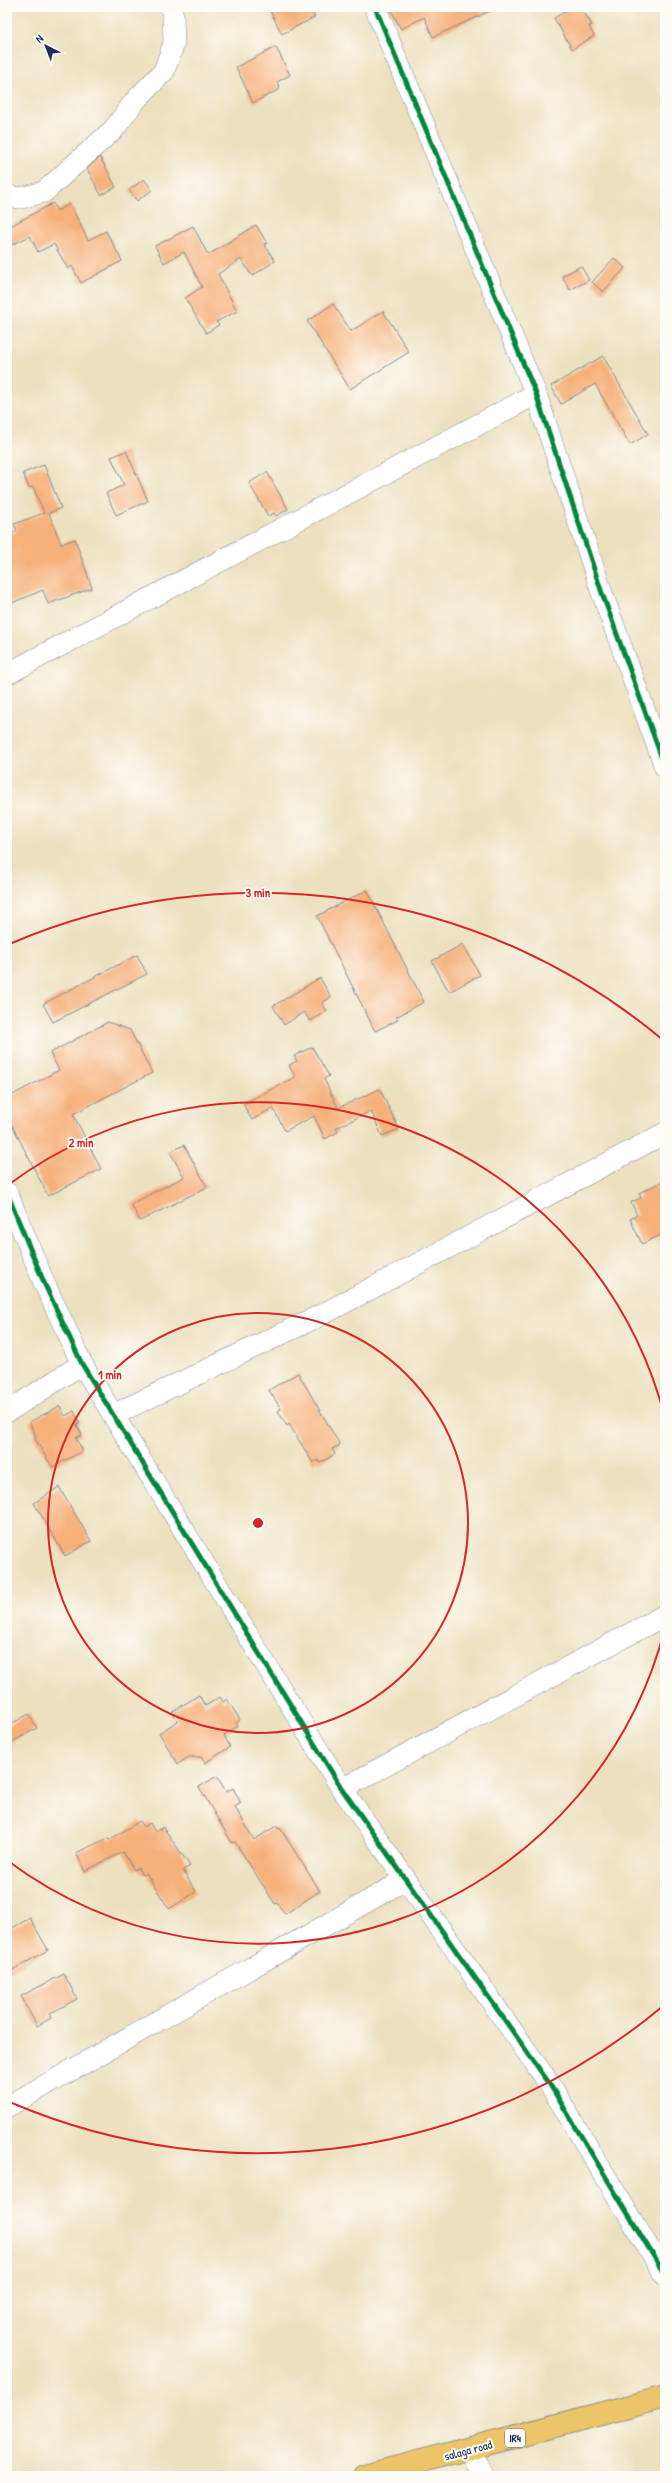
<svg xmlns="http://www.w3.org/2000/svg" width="672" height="2483" font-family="'Patrick Hand',sans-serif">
<rect width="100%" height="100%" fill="#fdfcf7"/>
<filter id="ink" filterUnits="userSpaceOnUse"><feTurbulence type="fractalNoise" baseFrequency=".025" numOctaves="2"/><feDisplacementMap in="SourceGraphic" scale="8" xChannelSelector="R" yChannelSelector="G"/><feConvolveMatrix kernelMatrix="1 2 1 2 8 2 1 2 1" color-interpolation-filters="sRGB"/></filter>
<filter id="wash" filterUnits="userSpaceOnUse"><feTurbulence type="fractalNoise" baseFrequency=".012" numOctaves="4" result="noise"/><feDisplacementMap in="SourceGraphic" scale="16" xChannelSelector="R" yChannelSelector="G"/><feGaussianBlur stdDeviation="0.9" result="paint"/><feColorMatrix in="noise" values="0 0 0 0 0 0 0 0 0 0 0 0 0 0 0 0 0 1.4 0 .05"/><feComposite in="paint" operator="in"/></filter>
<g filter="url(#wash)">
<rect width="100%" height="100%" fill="#ede0bf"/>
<g id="blocks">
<g fill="#f6b07a">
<path d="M268 7H309L315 17 282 34Z"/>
<path d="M389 7H499L433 37 424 17 401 29Z"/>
<path d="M572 7H581L592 25 589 26 594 36 572 49 554 18Z"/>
<path d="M276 47 290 75 277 82 280 89 253 103 236 67Z"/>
<path d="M100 157 116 187 101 195 87 169Z"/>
<path d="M144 179 152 190 137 201 129 190Z"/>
<path d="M53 203 57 211 70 204 88 240 106 231 122 261 81 283 72 266 68 269 54 244 38 252 30 236 7 247V228Z"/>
<path d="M256 225 267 243 264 244 275 261 252 276 241 259 218 274 237 311 216 322 219 325 206 333 185 298 202 287 184 252 164 263 155 246 193 226 208 255Z"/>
<path d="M614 258 625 268 603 292 592 282Z"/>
<path d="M581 266 589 280 570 290 562 276Z"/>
<path d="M333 304 351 331 383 311 409 352 350 389 307 321Z"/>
<path d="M603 356 648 434 630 445 595 384 561 404 551 386Z"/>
<path d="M126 451 148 501 116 515 106 493 124 485 111 457Z"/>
<path d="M44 465 61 508 49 513 61 544 75 539 92 588 48 604 43 590 7 605V535L17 531 14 524 44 513 33 487 29 488 23 473Z"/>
<path d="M267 472 288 509 276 516 274 513 268 516 249 483Z"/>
<path d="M367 890 424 1002 396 1017 398 1020 375 1031 317 916Z"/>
<path d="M463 944 480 975 449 992 432 961Z"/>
<path d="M137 955 147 974 53 1022 43 1004Z"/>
<path d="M320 978 331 997 322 1003 327 1011 310 1021 304 1012 284 1025 273 1006Z"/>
<path d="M108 1022 130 1030 152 1073 73 1114 101 1169 48 1196 7 1115V1098L59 1070 50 1053Z"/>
<path d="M312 1047 329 1076 324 1079 338 1108 380 1089 399 1129 382 1136 371 1111 336 1128 338 1132 325 1139 314 1116 285 1131 273 1108 252 1120 243 1104 295 1077 289 1065 297 1061 294 1056Z"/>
<path d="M184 1145 207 1187 140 1221 131 1204 184 1177 170 1152Z"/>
<path d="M665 1180V1233L642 1244 630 1219 637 1215 631 1202 641 1198 639 1193Z"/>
<path d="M298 1373 340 1445 332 1449 335 1454 320 1463 318 1460 313 1463 289 1424 287 1426 278 1411 281 1409 269 1390Z"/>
<path d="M60 1406 65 1416 74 1411 80 1423 77 1425 82 1435 76 1438 83 1451 52 1467 34 1437 36 1436 29 1422Z"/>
<path d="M59 1487 91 1541 65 1556 34 1503Z"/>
<path d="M199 1695 205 1706 220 1697 223 1702 227 1699 240 1720 236 1723 238 1726 224 1735 230 1747 205 1763 201 1757H189L178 1764 159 1733 178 1721 172 1712Z"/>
<path d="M29 1714 37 1728 7 1745V1726Z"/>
<path d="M217 1776 226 1792 233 1788 241 1803 235 1807 254 1840 276 1826 278 1829 280 1828 320 1891 285 1914 277 1903 275 1904 235 1842 232 1843 199 1787Z"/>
<path d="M140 1821 144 1827 150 1823 155 1832 163 1827 190 1866 183 1870 196 1892 169 1909 146 1873 142 1875 138 1868 134 1870 123 1852 85 1871 76 1853 108 1838 109 1840Z"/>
<path d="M30 1918 48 1950 7 1973V1931Z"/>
<path d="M64 1974 77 1999 49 2014 51 2018 37 2026 21 1996Z"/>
</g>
</g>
</g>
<g filter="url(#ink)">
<use href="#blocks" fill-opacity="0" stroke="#84888e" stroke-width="1"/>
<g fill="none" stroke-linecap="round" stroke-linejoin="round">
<defs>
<g id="street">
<path d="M375 7 536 394 602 593 665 767"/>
<path d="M7 196 21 198 44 192 114 129 134 102 164 71 174 43 173 16 171 7"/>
<path d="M7 674 536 394"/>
<path d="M7 1193 45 1285 82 1364 342 1789 549 2083 665 2275"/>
<path d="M7 1412 82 1364"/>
<path d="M113 1415 323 1314 665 1133"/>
<path d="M342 1789 665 1615"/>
<path d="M7 2107 405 1880"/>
<path d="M470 2450 482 2476"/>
</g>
<path id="primary" d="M364 2476 665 2397"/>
</defs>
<use href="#street" stroke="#84888e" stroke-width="22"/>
<use href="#primary" stroke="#84888e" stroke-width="24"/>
<use href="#street" stroke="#fff" stroke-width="21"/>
<use href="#primary" stroke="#edc569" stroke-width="22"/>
<defs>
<g id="cycleway">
<path d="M375 7 536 394 602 593 665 767"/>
<path d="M7 1193 45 1285 82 1364 342 1789 549 2083 665 2275"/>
</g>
</defs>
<use href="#cycleway" stroke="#fdfcf7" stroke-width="8"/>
<use href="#cycleway" stroke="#00873e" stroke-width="5"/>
</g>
</g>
<g fill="none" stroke="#d62828" stroke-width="2">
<circle cx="258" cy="1523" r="210"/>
<path d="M665 1628A420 420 0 0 1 8 1861M8 1185A420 420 0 0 1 665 1418"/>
<path d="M663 2006A630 630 0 0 1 12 2103M12 943A630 630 0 0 1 663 1040"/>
</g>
<g text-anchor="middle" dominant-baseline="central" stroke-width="4" stroke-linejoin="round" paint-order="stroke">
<rect fill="#fdfcf7" stroke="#5f6c8c" stroke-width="1" x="505" y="2429" width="20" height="18" rx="3"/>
<g font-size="11" font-weight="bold" fill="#1b2f5e">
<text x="515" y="2438">IR4</text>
</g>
<g font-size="12" fill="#1b2f5e" stroke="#fdfcf7">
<text transform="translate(468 2450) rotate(-15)">salaga road</text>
</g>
</g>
<circle cx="258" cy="1523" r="6" fill="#d62828" stroke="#fdfcf7" stroke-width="2"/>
<g font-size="12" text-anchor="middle" font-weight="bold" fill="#d62828" stroke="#fdfcf7" stroke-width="4" stroke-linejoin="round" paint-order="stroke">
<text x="258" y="897">3 min</text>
<text x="81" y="1147">2 min</text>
<text x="110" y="1379">1 min</text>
</g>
<rect width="672" height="2483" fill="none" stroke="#fdfcf7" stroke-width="24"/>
<g transform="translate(46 46) rotate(318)" stroke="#fdfcf7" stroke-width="3" paint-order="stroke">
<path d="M0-3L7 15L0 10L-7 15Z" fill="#1b2f5e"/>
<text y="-6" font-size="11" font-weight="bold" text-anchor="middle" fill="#1b2f5e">N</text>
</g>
</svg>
